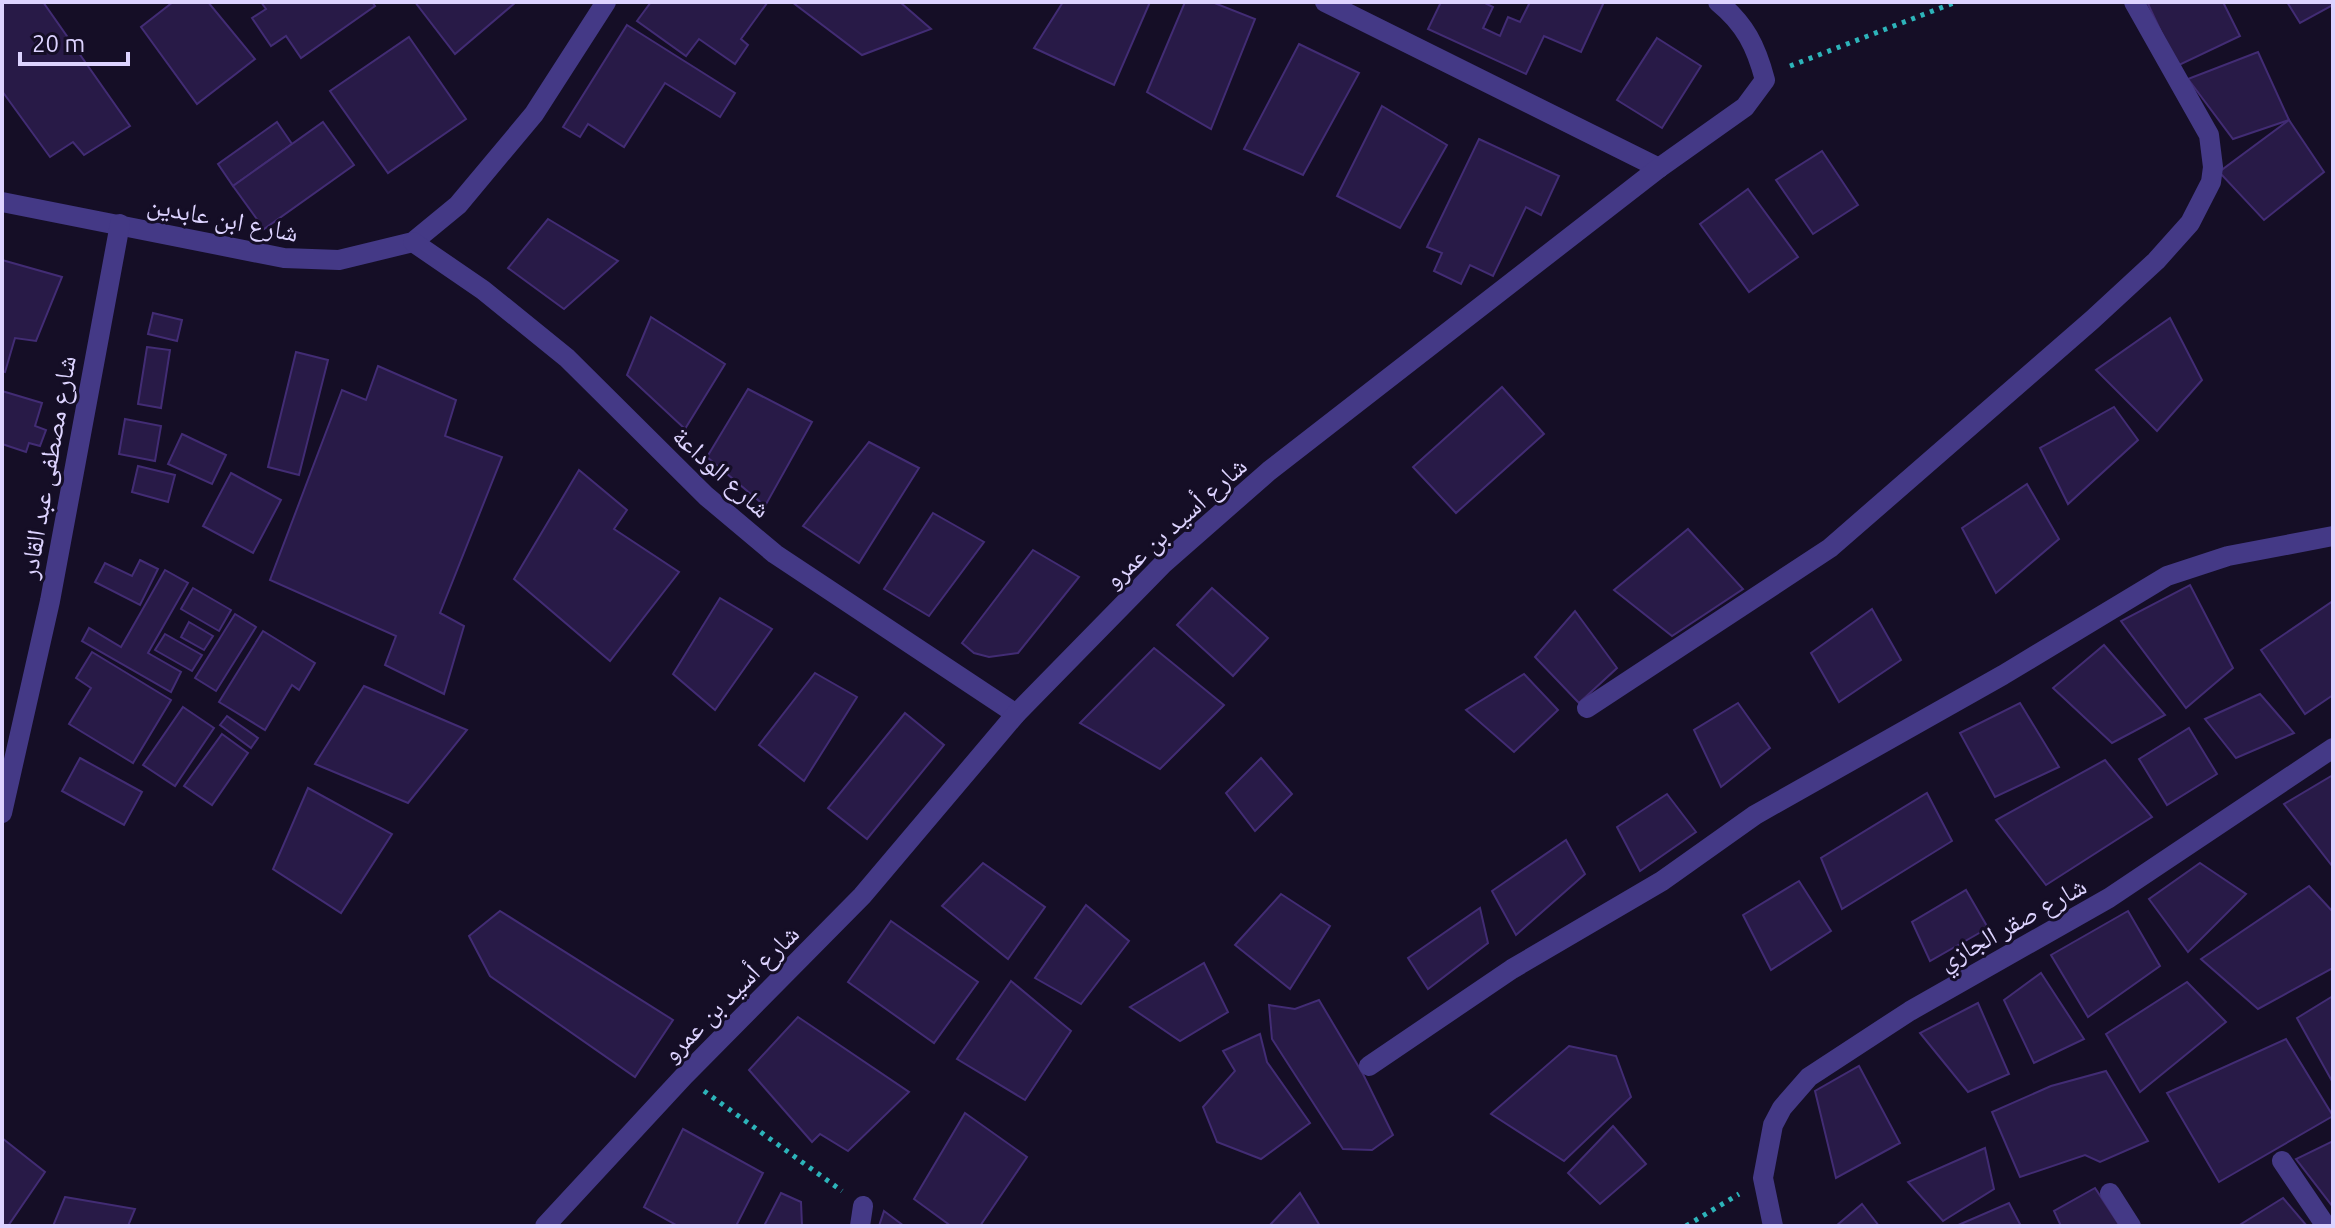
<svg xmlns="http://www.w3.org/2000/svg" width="2335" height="1228" font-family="Ubuntu,'Noto Naskh Arabic',sans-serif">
<rect width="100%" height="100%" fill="#150e26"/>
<g fill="#281a47" stroke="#422c74" stroke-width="2">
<path d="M2 2H43L130 126 84 155 73 142 50 157 2 91Z"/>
<path d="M173 2H208L255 59 197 104 141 27Z"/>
<path d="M261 2H372L375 6 301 58 286 36 271 46 252 18 266 9Z"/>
<path d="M415 2H516L455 54Z"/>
<path d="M651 2H765L767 3 741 39 748 45 735 64 699 39 686 56 637 21Z"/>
<path d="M792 2H900L931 29 862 55Z"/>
<path d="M1063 2H1150L1114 85 1034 48Z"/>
<path d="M1185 2H1212L1255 19 1211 129 1147 92Z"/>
<path d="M1441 2H1483L1493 7 1483 28 1500 36 1508 17 1520 22 1530 2H1604L1581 52 1544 36 1526 74 1428 29Z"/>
<path d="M2153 2H2223L2240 36 2177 66 2148 4Z"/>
<path d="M2287 2H2333V5L2300 23Z"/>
<path d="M627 25 735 93 720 117 665 83 624 147 588 124 580 137 563 127Z"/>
<path d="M409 37 466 119 388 173 330 91Z"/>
<path d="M1657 38 1701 66 1662 128 1617 100Z"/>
<path d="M1299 44 1359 73 1303 175 1244 149Z"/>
<path d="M2258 52 2289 120 2233 139 2188 79Z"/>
<path d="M1382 106 1447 145 1400 228 1337 196Z"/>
<path d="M2289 120 2324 172 2264 220 2219 172Z"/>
<path d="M277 122 292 144 233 186 218 164Z"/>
<path d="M323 122 354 165 264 229 233 186Z"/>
<path d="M1479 139 1559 176 1541 215 1526 207 1493 276 1470 265 1461 284 1434 271 1442 253 1427 247Z"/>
<path d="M1822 151 1858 205 1813 234 1776 180Z"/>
<path d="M1748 189 1798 257 1749 292 1700 224Z"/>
<path d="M548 219 618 261 564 309 508 268Z"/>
<path d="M2 260 62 277 36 341 15 338 5 372 2 371Z"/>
<path d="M153 313 182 320 177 341 148 334Z"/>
<path d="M651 317 725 364 685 429 627 375Z"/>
<path d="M2170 318 2202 380 2157 431 2096 370Z"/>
<path d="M147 347 170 350 161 408 138 404Z"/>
<path d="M296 352 328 360 299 475 268 467Z"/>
<path d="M378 366 456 400 445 436 502 457 440 613 464 626 444 694 385 665 396 636 270 580 342 390 366 400Z"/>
<path d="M1502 387 1544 434 1456 513 1413 467Z"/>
<path d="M748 389 812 422 765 506 707 457Z"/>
<path d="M2 391 42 403 35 426 46 430 40 446 29 443 26 452 2 444Z"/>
<path d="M2114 407 2138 440 2068 504 2040 448Z"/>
<path d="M125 419 161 426 155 461 119 454Z"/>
<path d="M182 434 226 455 212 484 168 464Z"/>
<path d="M869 442 919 468 859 563 803 526Z"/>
<path d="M138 466 175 475 168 502 132 492Z"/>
<path d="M579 470 627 510 614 529 679 572 610 661 514 579Z"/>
<path d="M231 473 281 500 253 553 203 526Z"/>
<path d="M2027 484 2059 539 1996 593 1962 528Z"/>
<path d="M933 513 984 542 929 616 884 589Z"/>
<path d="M1688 529 1743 589 1672 636 1614 590Z"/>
<path d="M1033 550 1079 577 1018 653 989 657 974 653 962 643Z"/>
<path d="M140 560 158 569 140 605 95 582 105 563 132 576Z"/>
<path d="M165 570 188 583 148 653 181 672 171 692 82 641 89 628 121 647Z"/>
<path d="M2190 585 2233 668 2186 708 2121 621Z"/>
<path d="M193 588 231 610 219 631 181 609Z"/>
<path d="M1212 588 1268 638 1233 676 1177 625Z"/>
<path d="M720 598 772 629 715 710 673 674Z"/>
<path d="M2333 601V695L2305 714 2261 650Z"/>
<path d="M1872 609 1901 660 1839 702 1811 653Z"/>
<path d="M1575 611 1617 668 1579 703 1535 657Z"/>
<path d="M235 614 256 627 216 691 195 678Z"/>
<path d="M189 622 213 636 204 650 181 637Z"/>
<path d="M263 631 315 663 299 690 292 685 265 730 219 702Z"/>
<path d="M165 634 202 655 192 671 155 650Z"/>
<path d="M2104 645 2165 715 2112 743 2053 688Z"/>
<path d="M1154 648 1224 705 1160 769 1080 723Z"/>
<path d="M92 652 171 700 133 763 69 724 91 688 76 678Z"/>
<path d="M815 673 857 697 804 781 759 745Z"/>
<path d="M1524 674 1558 710 1514 752 1466 710Z"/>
<path d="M364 686 467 730 408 803 315 764Z"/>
<path d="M2260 694 2294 733 2236 758 2205 719Z"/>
<path d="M1738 703 1770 748 1721 787 1694 730Z"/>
<path d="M2020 703 2059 767 1995 797 1960 733Z"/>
<path d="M183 707 214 728 175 786 143 765Z"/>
<path d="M905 713 944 745 867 839 828 808Z"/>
<path d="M227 716 258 738 251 748 220 725Z"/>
<path d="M2189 728 2217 774 2167 805 2139 759Z"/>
<path d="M222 734 248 753 212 805 184 786Z"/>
<path d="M80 758 142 792 124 825 62 791Z"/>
<path d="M1261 758 1292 794 1255 831 1226 793Z"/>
<path d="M2105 760 2152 817 2046 885 1996 820Z"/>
<path d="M2333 775V867L2284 804Z"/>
<path d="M308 788 392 834 341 913 273 869Z"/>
<path d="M1927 793 1952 841 1842 909 1821 858Z"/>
<path d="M1667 794 1696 832 1640 871 1617 827Z"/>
<path d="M1566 840 1585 874 1516 935 1492 891Z"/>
<path d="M983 863 1045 907 1008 959 942 906Z"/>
<path d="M2200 863 2246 894 2188 952 2149 899Z"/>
<path d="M1799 881 1831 931 1771 970 1743 915Z"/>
<path d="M2309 886 2333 912V968L2258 1009 2201 959Z"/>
<path d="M1966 890 1988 928 1930 961 1912 922Z"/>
<path d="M1281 894 1330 926 1290 989 1235 945Z"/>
<path d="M1086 905 1129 941 1081 1004 1035 978Z"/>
<path d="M1480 908 1488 943 1428 989 1408 958Z"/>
<path d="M500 911 673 1020 635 1077 490 976 469 936Z"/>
<path d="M2128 911 2160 966 2088 1017 2051 955Z"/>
<path d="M891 921 978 982 934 1043 848 982Z"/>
<path d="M1204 963 1228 1012 1180 1041 1130 1007Z"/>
<path d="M2041 973 2084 1039 2034 1063 2004 1000Z"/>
<path d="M1011 981 1071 1031 1025 1100 957 1059Z"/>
<path d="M2187 982 2226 1022 2140 1092 2106 1034Z"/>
<path d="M2333 996V1083L2297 1018Z"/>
<path d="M1319 1000 1363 1074 1393 1135 1372 1150 1343 1149 1272 1039 1269 1005 1295 1009Z"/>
<path d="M1978 1003 2009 1074 1968 1092 1920 1033Z"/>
<path d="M798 1017 909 1092 848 1151 820 1134 812 1142 749 1070Z"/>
<path d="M1260 1034 1267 1062 1310 1123 1261 1159 1217 1142 1203 1107 1235 1071 1223 1051Z"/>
<path d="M2286 1039 2333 1116 2219 1182 2167 1093Z"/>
<path d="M1569 1046 1616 1056 1631 1097 1564 1161 1491 1114Z"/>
<path d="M1859 1066 1900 1143 1836 1178 1815 1091Z"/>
<path d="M2106 1071 2148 1141 2100 1162 2085 1155 2020 1177 1992 1112 2051 1086Z"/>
<path d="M965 1113 1027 1157 980 1226H951L914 1199Z"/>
<path d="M1613 1126 1646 1164 1600 1204 1568 1173Z"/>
<path d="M683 1129 763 1173 736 1226H678L644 1207Z"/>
<path d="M2 1138 45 1172 8 1226H2Z"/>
<path d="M2333 1141V1207L2296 1159Z"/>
<path d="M1985 1148 1994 1189 1943 1221 1908 1182Z"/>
<path d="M2095 1188 2120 1226H2061L2054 1211Z"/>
<path d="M781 1193 801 1202 802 1226H764Z"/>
<path d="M1300 1193 1320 1226H1269Z"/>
<path d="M65 1197 135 1209 128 1226H53Z"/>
<path d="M2283 1198 2307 1226H2238Z"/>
<path d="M2009 1203 2021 1226H1956Z"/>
<path d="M1862 1204 1879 1226H1836Z"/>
<path d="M884 1211 904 1226H879Z"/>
</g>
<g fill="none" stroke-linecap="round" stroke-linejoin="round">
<g stroke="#2db4ba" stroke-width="5" stroke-dasharray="4 6" stroke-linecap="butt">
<path d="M1790 66 1956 2"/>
<path d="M704 1091 842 1191"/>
<path d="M1686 1226 1739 1194"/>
</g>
<g stroke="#443986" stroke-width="20">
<path d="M1325 2 1659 168"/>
<path d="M2 202 284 258 339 260 413 242 458 205 534 114 606 2"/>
<path d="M413 242 483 290 567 358 706 496 775 554 1016 714"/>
<path d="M1587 708 1830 548 2092 320 2156 261 2190 223 2211 182 2213 167 2209 135 2134 2"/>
<path d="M2 813 50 601 120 224"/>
<path d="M1369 1066 1512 969 1662 881 1755 815 2003 675 2167 576 2228 556 2333 536"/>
<path d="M2282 1161 2326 1226"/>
<path d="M2110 1193 2131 1226"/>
<path d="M545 1226 684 1076 862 896 1016 714 1163 564 1269 471 1659 168 1745 107 1765 80C1756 46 1745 24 1718 2"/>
<path d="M860 1226 863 1206"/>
<path d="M1773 1226 1763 1178 1773 1125 1782 1108 1809 1077 1910 1011 2109 898 2333 748"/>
</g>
</g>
<g text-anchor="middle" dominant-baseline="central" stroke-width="6" stroke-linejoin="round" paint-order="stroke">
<g font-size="26" fill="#ddd3ff" stroke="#150e26">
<text transform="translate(223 218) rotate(11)">شارع ابن عابدين</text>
<text transform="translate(47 467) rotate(-80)">شارع مصطفى عبد القادر</text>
<text transform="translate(722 472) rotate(42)">شارع الوداعة</text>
<text transform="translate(1175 522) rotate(-42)">شارع أسيد بن عمرو</text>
<text transform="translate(2012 923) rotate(-29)">شارع صقر الجازي</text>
<text transform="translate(730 993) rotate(-45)">شارع أسيد بن عمرو</text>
</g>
</g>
<rect width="2335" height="1228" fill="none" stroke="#ddd3ff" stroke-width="8"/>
<path d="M20 52v12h108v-12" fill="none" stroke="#ddd3ff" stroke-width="4"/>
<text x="32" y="52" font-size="24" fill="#ddd3ff" stroke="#150e26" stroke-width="6" paint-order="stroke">20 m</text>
</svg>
